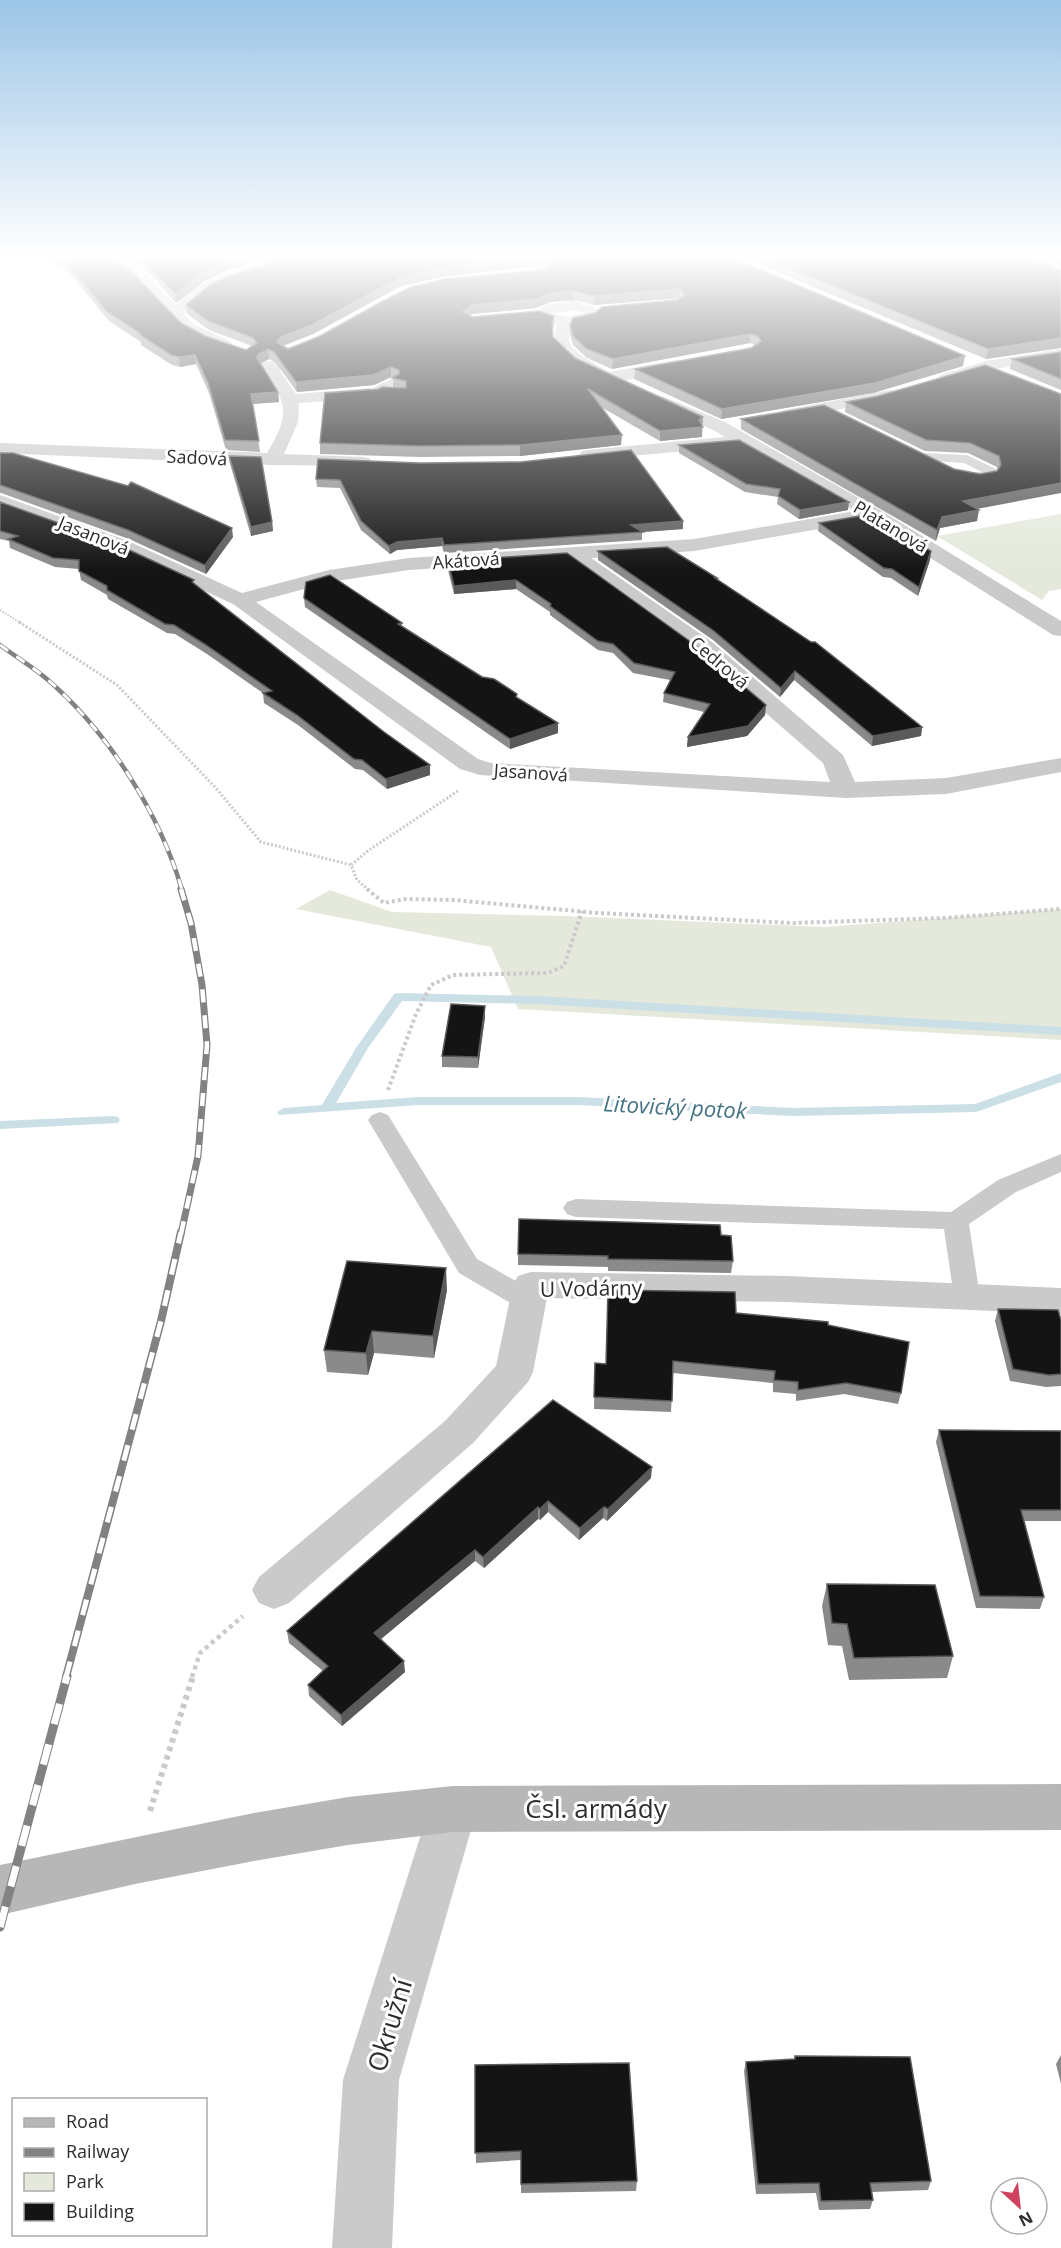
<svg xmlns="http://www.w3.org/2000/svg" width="1061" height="2248" font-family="'Open Sans',sans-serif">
<rect width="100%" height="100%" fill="#fff"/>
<g fill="#e4e9dc">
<path d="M1061 514V589L1049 591 1042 600 937 536Z"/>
<path d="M330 890 392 912 565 916 825 927 1061 909V1040L518 1009 491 947 296 909Z"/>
</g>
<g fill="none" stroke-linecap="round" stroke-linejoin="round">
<g fill="#cadfe6" fill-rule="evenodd">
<path d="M398 993 537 996 1061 1027V1035L537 1004 402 1001 368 1048 336 1103 418 1097H579L793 1108 975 1104 1061 1073V1082L976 1112 793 1116 579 1105H418L279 1115 277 1112 284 1108 322 1105 356 1048 394 994Z"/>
<path d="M113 1116 118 1117 120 1120 118 1123 0 1129V1121Z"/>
</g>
<path stroke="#cacaca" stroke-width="2" stroke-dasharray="1.5 1.5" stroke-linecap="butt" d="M0 610 22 624"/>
<g stroke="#cacaca" stroke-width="3" stroke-dasharray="2 2" stroke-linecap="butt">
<path d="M19 622 117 685 215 787 261 842 351 865"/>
<path d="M369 890 357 880 351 865 369 850 458 791"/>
</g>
<g stroke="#cacaca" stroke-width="4" stroke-dasharray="3 3" stroke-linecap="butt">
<path d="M367 889 384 903 406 899 454 900 598 913 792 923 945 918 1061 909"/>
<path d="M388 1090 416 1014 431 985 453 975 548 973 564 966 582 911"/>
</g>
<path stroke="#cacaca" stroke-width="4.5" stroke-dasharray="4 4" stroke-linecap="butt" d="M192 1677 200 1653 243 1616"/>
<path stroke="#cacaca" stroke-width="6" stroke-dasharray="4.5 4.5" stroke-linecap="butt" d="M150 1811 193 1676"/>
<g fill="#cacaca" fill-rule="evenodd">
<path d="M392 379 398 382 386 389 405 392V396L374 394 372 392 376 386Z"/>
<path d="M922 453 967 455 996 469 997 476 990 480H958L956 477 958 474 982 472 964 463 917 460 916 457Z"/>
<path d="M380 1112 388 1115 477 1259 539 1294 542 1301 539 1308 529 1311 519 1308 459 1273 368 1120 372 1115Z"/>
<path d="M1061 1154V1172L1016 1192 969 1224 980 1297 977 1304 967 1307 957 1304 954 1297 944 1229 576 1217 567 1214 563 1208 567 1202 576 1199 951 1212 998 1180Z"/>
</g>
<g fill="#cacaca" fill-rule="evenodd">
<path d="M103 256H118L147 275 176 306C196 279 230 272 261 264L268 268 266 271C234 280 205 287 184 314L193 324 230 341 232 344 225 348 183 330 137 281Z"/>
<path d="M504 256C533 256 566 271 579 299L576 302C586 305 595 305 601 314 594 323 582 324 572 325L569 340 572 347 582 356 609 372 677 360 685 365 677 370C660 373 622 383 607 381 601 381 595 376 590 374 570 363 547 349 557 324L541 320 534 314 545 305 568 302 550 280ZM574 310 585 313 568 317 551 314Z"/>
<path d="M263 345C277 346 294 344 305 355 302 366 289 368 279 370L296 394 369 388 377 393 369 398 299 403 298 422 284 454 363 457 369 458 372 462 369 466 271 465 0 453V443L267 453C289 416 289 405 264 371L241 366 232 360 238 352ZM263 355H285L288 357 270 362 249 358Z"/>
<path d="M1061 349V359L988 370 946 383 938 378 940 375 986 361Z"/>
<path d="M890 390 896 392 898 395 896 398 785 420 777 415 785 410Z"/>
<path d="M662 396 725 422 880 510 1061 621V636L1053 635 870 520 694 551 591 558 712 642 843 755 855 782 946 778 1061 758V772L946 794 846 798 480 775 460 769 233 604 114 549 0 507V495L128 541 242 593 329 570 409 558 694 539 855 511 739 446 588 460 582 459 579 455 582 451 588 450 725 437 713 430 656 404 654 401ZM568 559 696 652 823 763 830 782 491 763 478 759 256 602 330 582 409 570Z"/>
<path d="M531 1272 786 1276 1061 1288V1314L786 1302 547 1298 533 1372 528 1382 473 1443 289 1603 274 1609 259 1603 252 1590 259 1577 445 1421 496 1366 513 1285 518 1276Z"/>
<path d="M453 1786 470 1793 477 1809 399 2080 392 2248H332L343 2080 429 1809 436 1793Z"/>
</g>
<path fill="#b7b7b7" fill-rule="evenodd" d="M1061 1784V1830L453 1832 348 1845 254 1861 135 1884 0 1915V1865L254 1813 348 1797 453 1786Z"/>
<defs>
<path id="rail-far3" d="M0 645C16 657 33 667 48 680 108 732 160 814 182 890"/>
<path id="rail-far2" d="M181 1234 198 1156 207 1045 202 985 191 923 181 889"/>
<path id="rail-far1" d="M66 1677 161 1321 181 1232"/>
<path id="rail" d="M0 1927 67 1676"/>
</defs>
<use href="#rail-far3" stroke="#828282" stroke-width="4.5"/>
<use href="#rail-far2" stroke="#828282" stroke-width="7"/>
<use href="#rail-far1" stroke="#828282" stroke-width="8"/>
<use href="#rail" stroke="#828282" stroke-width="9"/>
<use href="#rail-far3" stroke="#fff" stroke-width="3" stroke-dasharray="10" stroke-linecap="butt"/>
<use href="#rail-far2" stroke="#fff" stroke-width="4.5" stroke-dasharray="13" stroke-linecap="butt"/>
<use href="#rail-far1" stroke="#fff" stroke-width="5" stroke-dasharray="16" stroke-linecap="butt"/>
<use href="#rail" stroke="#fff" stroke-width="7" stroke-dasharray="21" stroke-linecap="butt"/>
</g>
<g fill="#8a8a8a" fill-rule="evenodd">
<path d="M37 256H110L181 323 205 336 246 350 252 346 209 330 187 314 186 305 267 264 256 262 230 269 203 282 176 303 149 273 123 256H729L963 366 873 393 721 419 634 379 635 369 751 348 755 345 750 343 612 369 587 358 573 345 570 334V325L676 300 680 298 594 305 574 300 550 302 536 308 472 314 469 316 472 317 554 316V325L553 331V337L575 358 702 425V437L660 441 601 407 621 445 520 456 420 457 320 454V443L378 389 393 387V378L391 377 374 385 297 392 275 362 269 359 261 363 278 392 279 402 253 404 260 452 226 450 209 393 196 364 180 367 172 365 141 345V342L109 321 68 271ZM543 265 548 268 531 271 288 349 283 346 313 334 401 286 441 277Z"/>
<path d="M739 256H1027L1061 270V348L986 359Z"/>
<path d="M1032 256H1061V267Z"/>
<path d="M1061 352V390L1010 369 1012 359Z"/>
<path d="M1061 394 978 509 977 521 940 528 936 541 741 429V419L954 469 980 474 997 471V467L968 453 925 451 845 412 846 402Z"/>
<path d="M679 445 848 510 799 519 777 504 778 497 745 492 679 453Z"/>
<path d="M0 453 233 537 206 574 129 539 1 493H0Z"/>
<path d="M229 456 272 522 273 531 251 536 230 464Z"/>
<path d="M318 459 683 529 642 532V540L444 553 442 546 397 550 390 554 361 530 340 488 317 487 316 479Z"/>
<path d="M0 502 194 583 430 775 387 789 363 770 355 769 298 725 264 703 263 693 207 654 175 634 167 633 108 599 107 595 81 580 79 569 55 567 10 548 9 541 0 539Z"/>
<path d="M819 523 931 551 930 560 918 596 891 578 883 577 818 531Z"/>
<path d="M598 551 717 578V580L922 727 921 736 872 746 794 680 780 697 713 640 598 560Z"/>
<path d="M567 553 766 705 765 715 747 736 687 747 688 737 704 712 663 702 664 693 670 680 633 673 613 653 598 650 550 615V612L516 589 454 594 448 570V561Z"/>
<path d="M304 598 402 623V626L482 677 517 694V698L558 723V733L510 749 305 607Z"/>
<path d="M485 1006V1017L478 1068 442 1067V1056Z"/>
<path d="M721 1235 733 1261 731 1273 608 1271V1267L518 1265V1254Z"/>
<path d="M447 1290 434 1358 374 1353 368 1375 327 1372 324 1350Z"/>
<path d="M998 1309 1061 1320V1386L1046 1387 1010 1381 995 1321Z"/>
<path d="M736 1313 828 1325 901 1393 898 1404 844 1394 796 1401V1394L773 1392V1383L673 1373 671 1412 594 1409 595 1363 606 1364Z"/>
<path d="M553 1400 651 1478 607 1521 603 1518 579 1540 548 1512 540 1520 538 1519 484 1568 475 1561 381 1639 405 1672 342 1726 309 1696 308 1685 323 1671 289 1643 287 1631Z"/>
<path d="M939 1430 1061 1431V1521H1024L1044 1597 1040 1609 976 1608 936 1442Z"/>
<path d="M827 1584 953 1656 947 1678 849 1680 842 1646 828 1645 822 1606Z"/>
<path d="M1061 2055V2084L1056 2064Z"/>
<path d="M795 2056 931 2181 928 2190 872 2192 873 2200 870 2209 819 2210 816 2193 756 2194 744 2071 746 2062 794 2059Z"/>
<path d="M475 2065 637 2181 636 2191 521 2193V2160L476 2163Z"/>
</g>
<g fill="#5a5a5a">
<path d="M246 256H255L256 262 230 269 203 282 176 303 175 294 202 273 229 261Z"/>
<path d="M543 256V265L441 277 401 286 313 334 282 346 277 342 281 337 401 277 440 268Z"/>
<path d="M680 289V298L594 305V296Z"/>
<path d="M574 291V300L550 302 536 308 472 314 463 321V312L472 305 550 293Z"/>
<path d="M554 316V325L552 334V325Z"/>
<path d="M750 334V343L612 369 613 359Z"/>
<path d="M1061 338V348L986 359 988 349Z"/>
<path d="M268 349 269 359 259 364 257 358 258 355Z"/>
<path d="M195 355 196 364 180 367 179 357Z"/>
<path d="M965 356 963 366 873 393 721 419 722 409Z"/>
<path d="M391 367V377L374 385 297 392 296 382Z"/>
<path d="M278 392 279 402 252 404 251 394Z"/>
<path d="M703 417 702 437 660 441V431L699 420Z"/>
<path d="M622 435 621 445 520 456V445Z"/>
<path d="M1061 483V493L961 512 963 501Z"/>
<path d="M849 502 848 510 799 519 800 510Z"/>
<path d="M979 510 977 521 940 528 936 541 937 530 942 517Z"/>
<path d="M683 521V529L642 532 631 525Z"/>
<path d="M272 522 273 531 251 536V527Z"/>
<path d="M232 528 233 537 206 574 205 565Z"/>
<path d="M442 538V546L397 550 390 554 389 546 397 542Z"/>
<path d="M931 551 930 560 918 596 919 587Z"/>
<path d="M516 580V589L454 594V586Z"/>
<path d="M795 671 794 680 780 697 781 688Z"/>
<path d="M766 705 765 715 747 736 687 747 688 737Z"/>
<path d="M558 723V733L510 749V739Z"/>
<path d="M922 727 921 736 872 746 873 736Z"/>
<path d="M430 765V775L387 789 386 779Z"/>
<path d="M485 1006V1017L478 1068V1057Z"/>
<path d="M446 1268 447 1290 434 1358 433 1336Z"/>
<path d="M372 1331 374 1353 368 1375 366 1353Z"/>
<path d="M652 1467 651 1478 607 1521 608 1509Z"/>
<path d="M548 1501V1512L540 1520V1509Z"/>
<path d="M538 1507V1519L484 1568 483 1557Z"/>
<path d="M604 1507 603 1518 579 1540 580 1528Z"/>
<path d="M475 1550V1561L375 1644 374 1633Z"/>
<path d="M404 1661 405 1672 342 1726 341 1715Z"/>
</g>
<g fill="#141414" stroke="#5a5a5a" stroke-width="1.5" fill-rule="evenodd">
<path d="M53 256H110L134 274 181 323 205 336 246 350 257 343 253 338 208 321 186 305 211 284 231 275 266 265 269 261 267 256H729L965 356 875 383 722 409 635 369 751 348 761 341 757 336 750 334 613 359 587 349 573 336 570 325 573 318 595 313 602 307 676 300 685 295 680 289 594 296 574 291 550 293 536 299 472 305 463 312 472 317 539 311 554 316 552 325 553 337 575 358 703 417 699 420 703 427 660 431 588 389 622 435 520 445 420 446 320 443 325 393 378 389 382 387 406 388V381L392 378 399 374V370L391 367 373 375 296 382 274 352 268 349 258 355 257 358 278 392 251 394 259 441 225 440 208 383 195 355 179 357 171 355 140 335 141 334 107 312 66 263ZM543 256 552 262 548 268 531 271 444 279 411 287 381 302 320 336 288 349 277 342 281 337 312 325 401 277 440 268Z"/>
<path d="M134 256H246L229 261 202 273 175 294 148 265Z"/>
<path d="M759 256H1027L1061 270V338L988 349Z"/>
<path d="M1061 352V379L1012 359Z"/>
<path d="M985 365 1061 394V483L963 501 979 510 942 517 937 530 741 419 824 405 954 469 980 474 997 471 1001 465 999 456 970 443 926 440 846 402 878 396Z"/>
<path d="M739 440 849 502 800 510 778 496 780 489 746 484 679 445Z"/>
<path d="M631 450 683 521 631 525 643 532 444 545 442 538 397 542 389 546 361 521 340 480 316 479 318 459 420 463 520 462Z"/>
<path d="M0 453H13L128 486 131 482 232 528 205 565 128 530 0 485Z"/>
<path d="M229 456 261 457 272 522 251 527Z"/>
<path d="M0 502 112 542 194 580 192 582 384 732 430 765 386 779 362 760 354 759 297 715 263 693 272 691 206 645 174 625 165 624 107 590V586L79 571V560L53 558 8 539 18 536 0 531Z"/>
<path d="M871 514 931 551 919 587 892 569 884 568 819 523Z"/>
<path d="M667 547 717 578H715L811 642H815L922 727 873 736 795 671 781 688 714 631 598 551Z"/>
<path d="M567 553 695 645 766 705 748 726 688 737 710 704 664 693 675 672 634 663 613 644 598 641 550 606 551 604 516 580 454 586 448 561Z"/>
<path d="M330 575 402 623 398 624 482 677 494 679 517 694 516 697 558 723 510 739 304 598 306 582Z"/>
<path d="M451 1004 485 1006 478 1057 442 1056Z"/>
<path d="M519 1219 720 1225 721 1235 731 1236 733 1261 608 1259V1256L518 1254Z"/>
<path d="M347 1261 446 1268 433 1336 372 1331 366 1353 324 1350Z"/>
<path d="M608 1290 735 1292 736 1313 828 1322V1325L909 1342 901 1393 846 1383 798 1390V1382L774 1380 775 1371 673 1361 672 1401 594 1397 595 1363 606 1364Z"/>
<path d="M998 1309 1058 1310 1061 1320V1374L1049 1375 1013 1369Z"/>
<path d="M553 1400 652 1467 608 1509 604 1507 580 1528 548 1501 540 1509 538 1507 483 1557 475 1550 374 1633 404 1661 341 1715 308 1685 328 1666 287 1631Z"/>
<path d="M939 1430 1061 1431V1510H1021L1044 1597 980 1596Z"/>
<path d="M827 1584 935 1585 953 1656 854 1658 847 1624 832 1623Z"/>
<path d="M795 2056 910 2057 931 2181 870 2183 873 2200 821 2201 819 2183 758 2184 746 2062 795 2059Z"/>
<path d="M629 2063 637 2181 521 2184V2151L475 2153V2065Z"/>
</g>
<linearGradient id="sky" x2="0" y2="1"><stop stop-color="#9cc5e7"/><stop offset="0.45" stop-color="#fff"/><stop offset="1" stop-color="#fff" stop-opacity="0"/></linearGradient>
<rect width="1061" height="571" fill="url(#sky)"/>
<g text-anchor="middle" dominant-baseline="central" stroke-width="6" stroke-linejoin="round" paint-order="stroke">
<g font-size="18" fill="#2d2d2d" stroke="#fff">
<text transform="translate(197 457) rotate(3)">Sadová</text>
<text transform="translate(891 526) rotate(31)">Platanová</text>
<text transform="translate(94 535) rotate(22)">Jasanová</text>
<text transform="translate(466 560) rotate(-4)">Akátová</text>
<text transform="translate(720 662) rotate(40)">Cedrová</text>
<text transform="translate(531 772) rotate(4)">Jasanová</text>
</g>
<g font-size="21" fill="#2d2d2d" stroke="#fff">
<text transform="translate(591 1288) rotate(-1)">U Vodárny</text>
</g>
<g font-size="22" font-style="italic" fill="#457485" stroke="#fff">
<text transform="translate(675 1106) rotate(3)">Litovický potok</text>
</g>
<g font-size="26" fill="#2d2d2d" stroke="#fff">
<text x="596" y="1808">Čsl. armády</text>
<text transform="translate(389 2025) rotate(-73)">Okružní</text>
</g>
</g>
<rect x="12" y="2098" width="195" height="138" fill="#ffffff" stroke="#ababab" stroke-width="1.5"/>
<rect x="24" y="2118" width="30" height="9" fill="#b7b7b7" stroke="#ababab" stroke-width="1.5"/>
<text x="66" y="2128" font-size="18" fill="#2d2d2d">Road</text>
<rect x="24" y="2148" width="30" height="9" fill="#828282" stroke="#ababab" stroke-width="1.5"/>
<text x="66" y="2158" font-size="18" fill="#2d2d2d">Railway</text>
<rect x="24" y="2173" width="30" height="18" fill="#e4e9dc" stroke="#ababab" stroke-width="1.5"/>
<text x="66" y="2188" font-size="18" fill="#2d2d2d">Park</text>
<rect x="24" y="2203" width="30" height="18" fill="#141414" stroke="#ababab" stroke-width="1.5"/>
<text x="66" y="2218" font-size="18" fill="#2d2d2d">Building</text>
<g transform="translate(1019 2206) rotate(153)"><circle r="28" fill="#ffffff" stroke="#ababab" stroke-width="1.5"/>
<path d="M0-4.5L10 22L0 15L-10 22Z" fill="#d0425f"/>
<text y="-9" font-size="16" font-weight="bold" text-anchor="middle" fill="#2d2d2d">N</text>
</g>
</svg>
